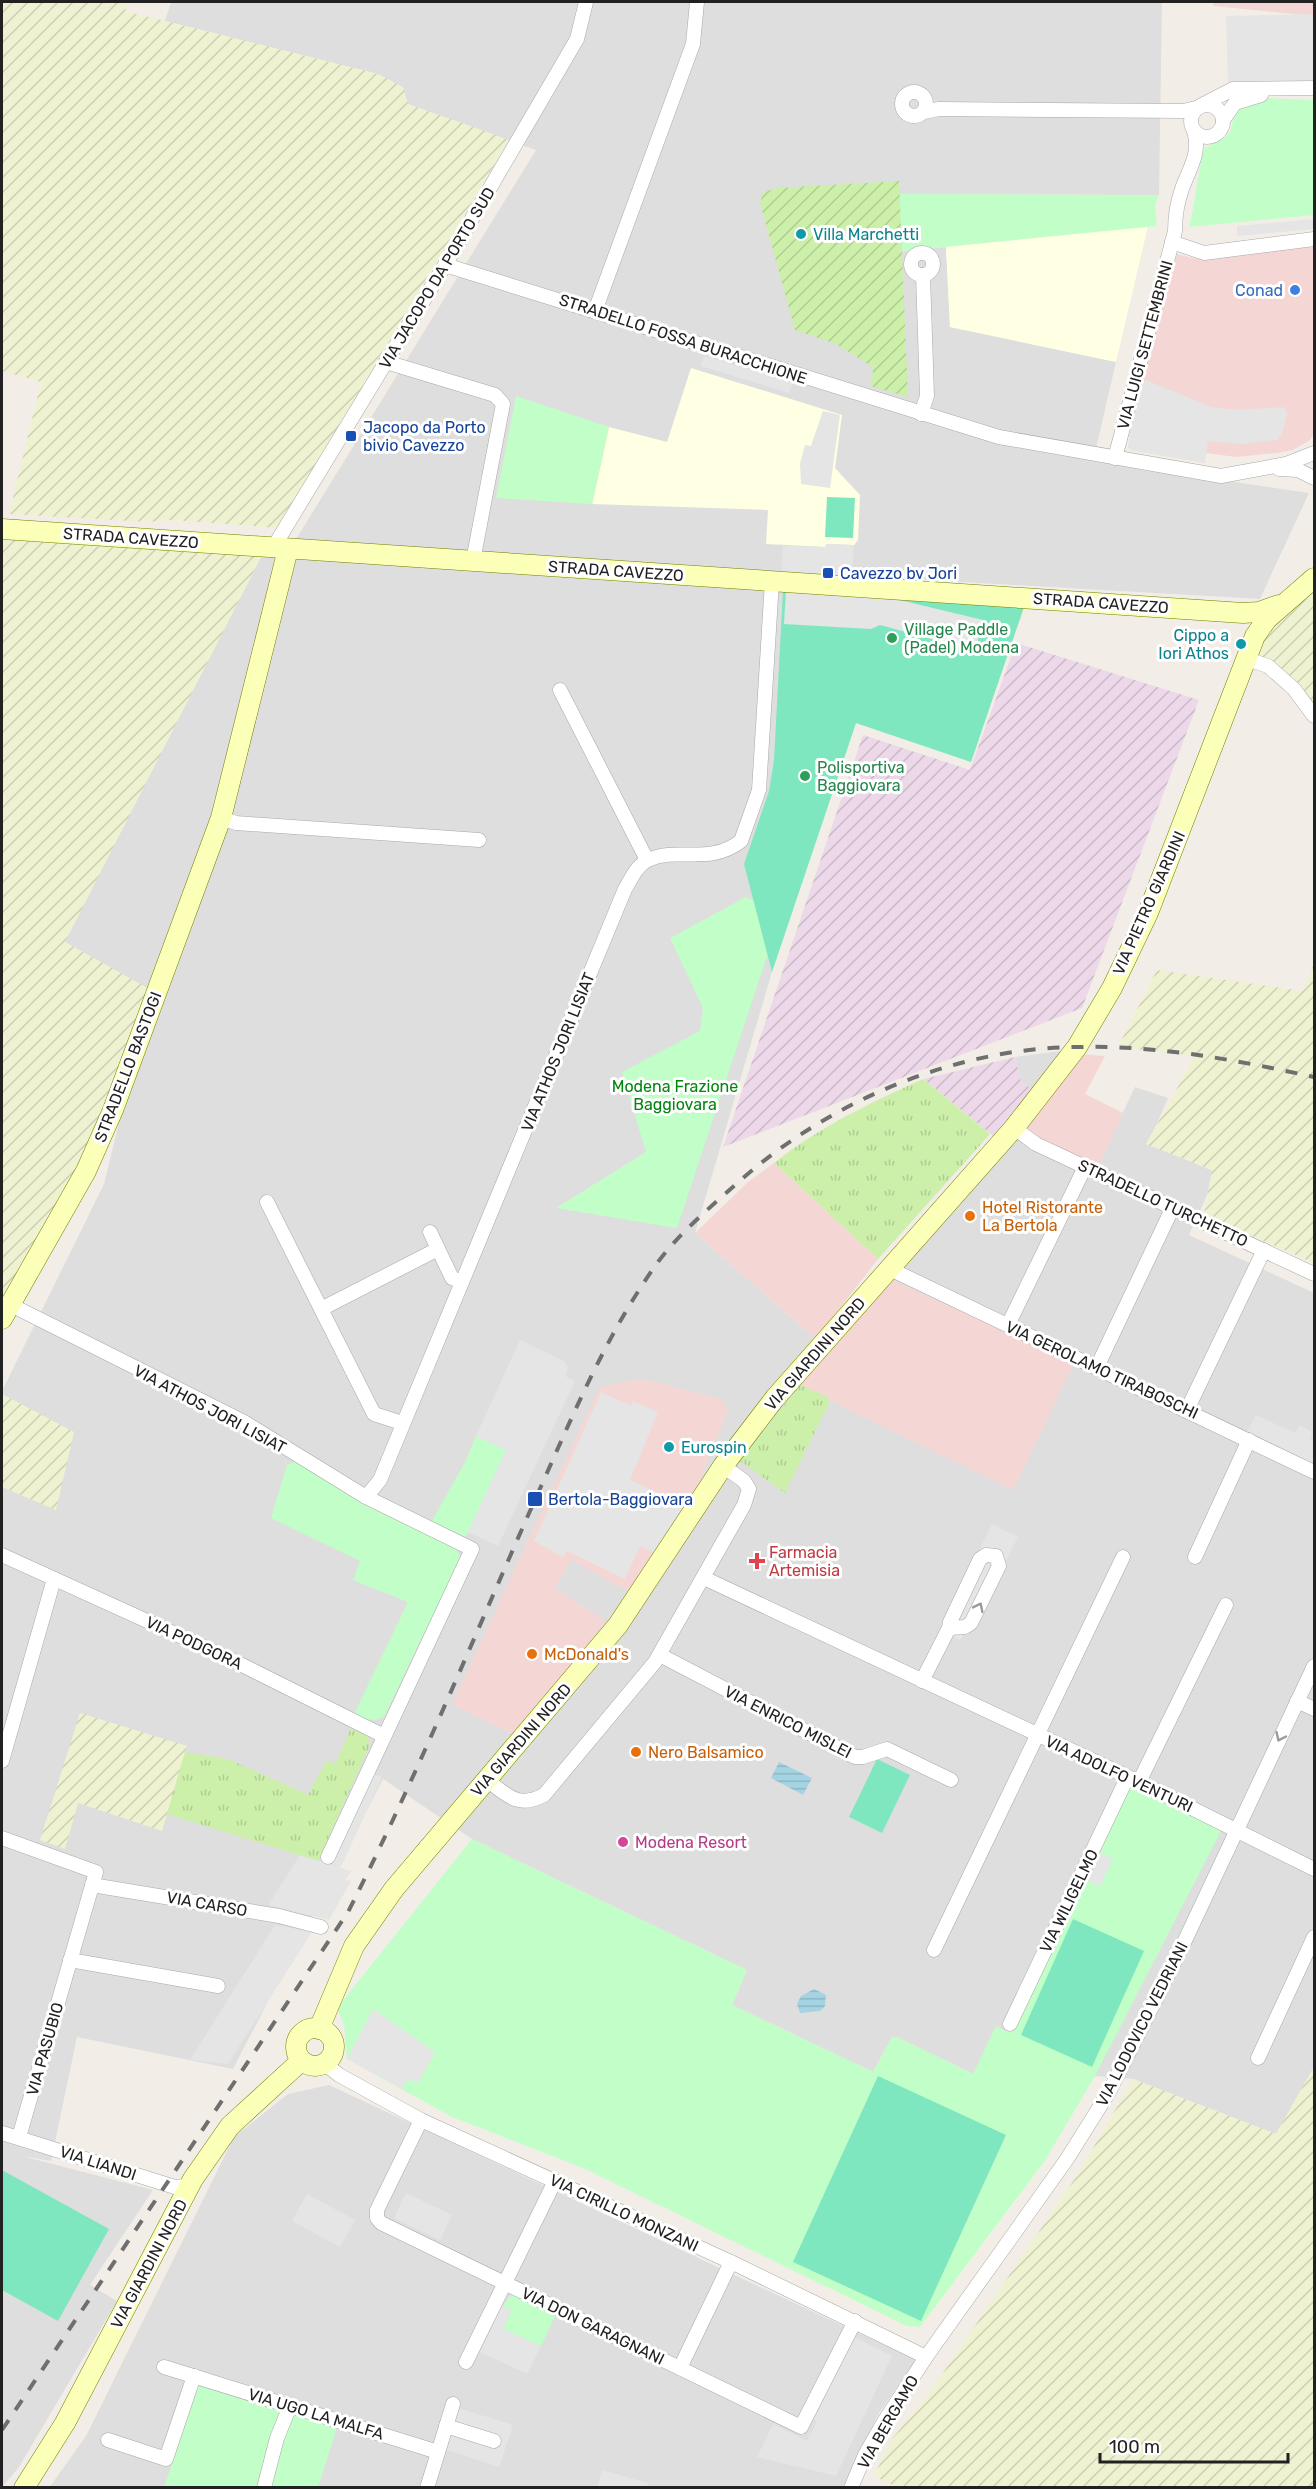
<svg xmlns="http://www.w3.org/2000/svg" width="1316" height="2489" font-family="Rubik,sans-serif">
<defs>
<pattern id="industrial-furrows" width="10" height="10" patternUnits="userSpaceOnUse" patternTransform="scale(1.5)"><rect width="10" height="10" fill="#ecd8e8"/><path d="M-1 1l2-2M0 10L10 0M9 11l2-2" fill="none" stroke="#cab9c7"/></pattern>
<pattern id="farmland-furrows" width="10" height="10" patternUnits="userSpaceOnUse" patternTransform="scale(1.5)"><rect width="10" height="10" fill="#eff2d1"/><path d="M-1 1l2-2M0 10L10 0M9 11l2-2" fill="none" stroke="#cdcfb3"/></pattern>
<pattern id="grass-tufts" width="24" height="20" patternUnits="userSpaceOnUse" patternTransform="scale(1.5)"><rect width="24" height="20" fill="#ccefaa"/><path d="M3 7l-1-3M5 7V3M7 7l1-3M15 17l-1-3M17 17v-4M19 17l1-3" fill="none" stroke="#afcd92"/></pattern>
<pattern id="garden-furrows" width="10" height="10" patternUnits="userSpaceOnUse" patternTransform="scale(1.5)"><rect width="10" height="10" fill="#ccefaa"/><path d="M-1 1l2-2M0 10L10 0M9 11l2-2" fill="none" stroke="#afcd92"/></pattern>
<pattern id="water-rules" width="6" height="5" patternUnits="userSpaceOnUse" patternTransform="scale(1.5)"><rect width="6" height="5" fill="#a4d4e3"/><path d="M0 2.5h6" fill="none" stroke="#8db6c2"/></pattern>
</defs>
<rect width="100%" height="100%" fill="#f2eee7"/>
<g fill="#dfdede">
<path d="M171 2H1162L1159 195 900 194 902 251 946 247 950 327 1116 362 1093 461 1309 493 1260 599 293 544 536 150 408 104 378 74 165 21Z"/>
<path d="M263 553 1024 607 971 762 856 723 772 972 695 1233 816 1339 891 1279 1025 1125 1098 1165 1135 1087 1168 1098 1149 1142 1217 1173 1189 1235 1314 1293V2067L1276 2134 1133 2079 1095 2076 997 2027 973 2074 897 2037H892L873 2072 732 2005 747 1970 472 1839 383 1779 233 2069 77 2037 51 2161 22 2156 153 2190 90 2285 117 2301 19 2467 2 2487V1391L104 1184 151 991 64 942Z"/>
<path d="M1069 1050 1037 1092 1021 1082 1015 1057Z"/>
<path d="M329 2085 916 2360 879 2413 843 2487 49 2488 86 2436 234 2137 288 2094Z"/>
</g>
<g fill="#f4d7d5">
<path d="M1213 2H1314V16L1213 6Z"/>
<path d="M1314 246V433L1310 440 1293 450 1278 453 1236 457 1206 453 1205 463 1131 450 1128 447 1130 437 1127 436 1177 254 1197 259Z"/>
<path d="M1081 1054 1105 1056 1085 1094 1123 1113 1099 1165 1039 1139 1025 1125Z"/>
<path d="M774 1163 878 1259 816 1339 695 1233 748 1182Z"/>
<path d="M891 1279 1074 1363 1013 1490 796 1384Z"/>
<path d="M635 1379 652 1381 720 1399 728 1410 693 1499 629 1592 572 1560 554 1588 606 1621 579 1658 512 1734 452 1704 599 1388Z"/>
</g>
<g fill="url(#industrial-furrows)">
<path d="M1016 643 1199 700 1082 1008 723 1147 863 735 970 770Z"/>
<path d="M1015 1057 1021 1082 1037 1092 998 1140 923 1079Z"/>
</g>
<g fill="#ffffe3">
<path d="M1148 226 1116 362 950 327 946 247Z"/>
<path d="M691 368 842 415 835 468 860 495 858 540 854 545 826 544V547L766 544 768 510 592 504 609 427 667 442Z"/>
</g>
<g fill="url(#farmland-furrows)">
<path d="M2 2H128L125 11 378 74 403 87 408 104 509 140 278 528 172 520 147 522 9 514 41 382 2 371Z"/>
<path d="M2 537 263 553 65 942 151 990 101 1128 2 1308Z"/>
<path d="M1314 594V709L1256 657 1262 639 1277 619Z"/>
<path d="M1314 963V1263L1204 1215 1212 1170 1146 1144 1195 1056 1118 1047 1157 970 1303 991Z"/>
<path d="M2 1394 74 1432 56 1510 2 1487Z"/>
<path d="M80 1713 187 1746 162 1831 78 1803 65 1849 40 1840Z"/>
<path d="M1314 2067V2487L900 2488 874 2476 892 2439 928 2395 1078 2174 1133 2079 1276 2134Z"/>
</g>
<g fill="url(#grass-tufts)">
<path d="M923 1079 990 1134 878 1259 774 1163C819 1127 870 1103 923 1079Z"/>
<path d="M800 1385 828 1397 829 1403 785 1493 740 1461Z"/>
<path d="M351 1728 367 1735 370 1745 318 1861 167 1814 185 1752 228 1759 308 1795 326 1761 336 1763Z"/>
</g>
<g fill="#c2fec7">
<path d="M1260 98 1314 100V215L1189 227C1196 201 1197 175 1204 149 1225 134 1231 144 1234 111Z"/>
<path d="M899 194 1159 195 1155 205 1157 226 902 251Z"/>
<path d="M516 396 609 427 592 504 496 498Z"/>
<path d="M746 897 781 914 677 1228 556 1208 646 1152 622 1072 700 1031 703 1008 670 938Z"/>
<path d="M476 1436 506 1450 466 1537 432 1521 465 1462Z"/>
<path d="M298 1460 373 1509 457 1549 460 1558 385 1715C375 1724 366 1719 354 1714L408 1602 353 1580 360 1561 271 1518 287 1465Z"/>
<path d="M1128 1777 1224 1825 1095 2076 1044 2162 920 2327 907 2326 583 2168 452 2117 347 2059 344 2025 337 2008 472 1839 747 1970 732 2005 873 2072 892 2037H897L973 2074 996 2026 1006 2032Z"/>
<path d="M516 2295 556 2314 541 2346 503 2329 511 2311 503 2307 509 2297Z"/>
<path d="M200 2378 339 2422 318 2487 164 2488Z"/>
</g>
<path fill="url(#garden-furrows)" d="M899 181 908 397 871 386 873 372 871 366 836 344 795 330 760 203 763 192 777 188Z"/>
<g fill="#7fe7bf">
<path d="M827 497 855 498 853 538 825 537Z"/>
<path d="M783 590 1024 607 971 762 856 723 772 972 744 864 769 791 774 760Z"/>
<path d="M877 1759 910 1775 882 1833 849 1817Z"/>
<path d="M1073 1919 1144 1951 1092 2067 1021 2035Z"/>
<path d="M878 2076 1006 2135 921 2321 793 2262Z"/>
<path d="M2 2170 109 2229 58 2321 2 2290Z"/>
</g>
<g fill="#e5e5e5">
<path d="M1310 14 1314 16V81L1228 82 1226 16Z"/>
<path d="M1314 219V229L1237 236V226Z"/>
<path d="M704 356 793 383 789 393 701 366Z"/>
<path d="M1146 380 1211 407 1236 410 1284 407 1287 413 1282 434 1277 440 1243 444 1208 441 1205 463 1131 450 1128 447 1130 437 1127 436 1140 385Z"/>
<path d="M823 411 840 415 830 488 801 484 800 464 805 445 811 446Z"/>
<path d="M826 544 854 545 852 577 781 574 783 546 825 547Z"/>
<path d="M786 590 887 597 983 620 975 651 880 625 871 629 784 624Z"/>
<path d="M520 1340 564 1361 568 1368 565 1376 575 1381 498 1546 468 1532 506 1450 476 1436Z"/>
<path d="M601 1392 631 1406 633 1401 658 1412 630 1480 686 1506 656 1553 640 1546 625 1579 567 1551 563 1557 534 1541Z"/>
<path d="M1256 1415 1295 1433 1300 1425 1312 1432 1309 1439 1314 1442V1472L1244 1437Z"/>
<path d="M992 1524 1018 1537 968 1635 964 1634 960 1640 940 1631Z"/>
<path d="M373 1773 382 1777 341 1867 332 1864Z"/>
<path d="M1094 1849 1113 1859 1100 1886 1080 1877Z"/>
<path d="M300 1855 351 1871 345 1880 351 1881 329 1920 268 1905Z"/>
<path d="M275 1925 312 1932 228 2064 190 2060Z"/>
<path d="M373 2009 435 2052 418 2083 409 2079 402 2089 347 2059Z"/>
<path d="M406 2193 452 2215 440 2240 394 2218Z"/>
<path d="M307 2194 355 2220 340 2247 292 2221Z"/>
<path d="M502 2306 511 2310 503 2329 541 2346 527 2374 480 2352Z"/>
<path d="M854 2337 892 2356 836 2476 757 2457 773 2424 807 2441 817 2421 814 2419Z"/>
<path d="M452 2406 513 2425 499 2467 439 2447Z"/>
<path d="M602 2470 648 2483 647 2487H597Z"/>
</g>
<g fill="url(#water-rules)">
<path d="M779 1762 812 1778 803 1795 771 1778Z"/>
<path d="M814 1989 826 1995 825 2006 820 2011 800 2013 797 2004 801 1996Z"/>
</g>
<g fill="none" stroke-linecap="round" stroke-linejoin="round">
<defs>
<g id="street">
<circle cx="914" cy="104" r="12"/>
<circle cx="1207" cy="121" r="16"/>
<path d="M1200 106 1233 89 1314 88"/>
<path d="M923 112 939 109 1183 111 1196 108"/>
<path d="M1223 120 1235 103 1261 95"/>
<path d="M1172 242 1204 253 1314 239"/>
<circle cx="922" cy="264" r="11"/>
<path d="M445 265 999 437 1221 476 1286 464 1314 453"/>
<path d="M595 311 693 44 697 2"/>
<path d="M386 362 495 395 503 404 473 561"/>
<path d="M921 414 927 396 923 275"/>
<path d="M1115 458 1175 231C1175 217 1177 203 1182 189 1189 169 1201 153 1194 131"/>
<path d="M1279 469 1298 470 1314 478"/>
<path d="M273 548 445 265 577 39 586 2"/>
<path d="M1244 658 1268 666 1294 689 1314 716"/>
<path d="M560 690 647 860"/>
<path d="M221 818 236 823 479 840"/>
<path d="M1014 1128 1036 1144 1314 1274"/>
<path d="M267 1202 374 1414 402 1423"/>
<path d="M430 1232 452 1278 462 1282"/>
<path d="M890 1269 1314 1472"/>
<path d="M9 1304 244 1422 366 1497 380 1480 625 889C631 879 637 865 648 860 679 846 708 866 741 841L759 790 772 581"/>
<path d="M321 1309 438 1249"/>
<path d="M1008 1325 1085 1167"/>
<path d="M1097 1367 1173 1207"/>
<path d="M1187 1410 1264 1250"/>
<path d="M2 1555 224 1656 384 1736"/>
<path d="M1195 1557 1249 1440"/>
<path d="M704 1578 1139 1782 1314 1869"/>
<path d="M660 1655 855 1757H863L887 1749 951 1780"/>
<path d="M922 1681 949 1628 965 1627 971 1623 999 1566 996 1556 986 1555 980 1559 950 1622 949 1628"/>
<path d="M1297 1701 1314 1709"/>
<path d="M2 1761 54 1579"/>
<path d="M487 1780C507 1795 518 1809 544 1795L655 1662 744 1505 749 1489 744 1481 723 1466"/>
<path d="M1139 1782 1226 1605"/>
<path d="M2 1838 96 1872 19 2137"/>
<path d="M328 1857 472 1549 366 1497"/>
<path d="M92 1885 279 1916 321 1927"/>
<path d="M934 1950 1123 1557"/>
<path d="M70 1960 218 1986"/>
<path d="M1010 2024 1127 1778"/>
<path d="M1258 2058 1314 1937"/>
<path d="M325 2064 339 2075 421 2120 731 2262 926 2357"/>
<path d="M421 2120 377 2210V2218L381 2223 801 2427 855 2321"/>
<path d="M2 2133 175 2187 185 2186 193 2179"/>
<path d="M466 2362 555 2181"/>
<path d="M164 2367 438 2452"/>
<path d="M680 2368 731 2262"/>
<path d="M446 2426 494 2441"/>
<path d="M108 2440 166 2459 194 2376"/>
<path d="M264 2488 277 2438 290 2406"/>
<path d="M427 2488 453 2404"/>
<path d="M851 2488 865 2455 885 2420 926 2357 1067 2159 1109 2092 1180 1951 1314 1666"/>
</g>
<g id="secondary">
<path d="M2 529 1243 613 1259 612 1279 605"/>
<path d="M2 1319 86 1171 113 1110 221 818 288 549"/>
<circle cx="315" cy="2047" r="19"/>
<path d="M319 2029 354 1946 394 1889 618 1625 723 1466 775 1398 1014 1128 1077 1047 1112 988 1148 913 1255 636 1267 619 1314 578"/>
<path d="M24 2488 65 2423 193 2179 230 2126 301 2061"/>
</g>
</defs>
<use href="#street" stroke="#a8a8a8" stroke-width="15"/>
<use href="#secondary" stroke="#718000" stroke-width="21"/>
<use href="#street" stroke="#fff" stroke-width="14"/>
<use href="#secondary" stroke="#fbffb8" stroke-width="20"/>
<path stroke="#6f6f6f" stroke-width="4" stroke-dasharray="12 12" stroke-linecap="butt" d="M2 2430 348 1912C416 1778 473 1639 534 1502 570 1422 603 1341 653 1269 674 1238 706 1211 734 1186 825 1103 953 1048 1077 1047 1158 1045 1236 1060 1314 1077"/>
</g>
<defs><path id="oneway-chevron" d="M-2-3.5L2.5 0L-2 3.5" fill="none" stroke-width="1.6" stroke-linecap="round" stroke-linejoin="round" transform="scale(1.5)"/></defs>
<g stroke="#9b9b9b">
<use href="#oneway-chevron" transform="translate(979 1607) rotate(-64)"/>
<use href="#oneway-chevron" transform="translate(1280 1737) rotate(115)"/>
</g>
<g fill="#0f9aa8" stroke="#fff" stroke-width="2">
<circle cx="801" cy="234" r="6"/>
<circle cx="1241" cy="644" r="6"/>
<circle cx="669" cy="1447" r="6"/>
</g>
<circle fill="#3f7fe0" stroke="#fff" stroke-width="2" cx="1295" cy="290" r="6"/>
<g fill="#1a4fb4" stroke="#fff" stroke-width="2">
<rect x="345" y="430" width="12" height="12" rx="3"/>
<rect x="822" y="567" width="12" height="12" rx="3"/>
<rect x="527" y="1491" width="16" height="16" rx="3"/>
</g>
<g fill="#2e9e5b" stroke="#fff" stroke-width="2">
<circle cx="892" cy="638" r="6"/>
<circle cx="805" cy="776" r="6"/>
</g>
<g fill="#e8710a" stroke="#fff" stroke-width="2">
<circle cx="970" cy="1216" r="6"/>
<circle cx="532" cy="1654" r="6"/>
<circle cx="636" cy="1752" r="6"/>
</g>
<path fill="#e0444e" stroke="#fff" stroke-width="2" d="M754 1552h6v6h6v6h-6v6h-6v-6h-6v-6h6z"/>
<circle fill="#d1479c" stroke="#fff" stroke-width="2" cx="623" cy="1842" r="6"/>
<g text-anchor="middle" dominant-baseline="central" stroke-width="6" stroke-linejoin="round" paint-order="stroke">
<g font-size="16" fill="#0d838f" stroke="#fff" text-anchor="start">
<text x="813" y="234">Villa Marchetti</text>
<text x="1229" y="635" text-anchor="end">Cippo a<tspan x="1229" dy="18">Iori Athos</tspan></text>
<text x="681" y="1447">Eurospin</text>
</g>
<g font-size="16" fill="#212121" stroke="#fff">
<text transform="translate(437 278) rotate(-59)">VIA JACOPO DA PORTO SUD</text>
<text transform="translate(683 339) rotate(18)">STRADELLO FOSSA BURACCHIONE</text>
<text transform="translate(1145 345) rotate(-75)">VIA LUIGI SETTEMBRINI</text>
<text transform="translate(131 538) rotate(4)">STRADA CAVEZZO</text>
<text transform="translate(616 571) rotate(4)">STRADA CAVEZZO</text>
<text transform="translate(1101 603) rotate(4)">STRADA CAVEZZO</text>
<text transform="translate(1149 903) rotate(-66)">VIA PIETRO GIARDINI</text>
<text transform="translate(558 1052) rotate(-68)">VIA ATHOS JORI LISIAT</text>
<text transform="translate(128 1067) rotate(-69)">STRADELLO BASTOGI</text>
<text transform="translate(1163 1203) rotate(25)">STRADELLO TURCHETTO</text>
<text transform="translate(815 1354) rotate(-49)">VIA GIARDINI NORD</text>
<text transform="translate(1102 1370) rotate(25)">VIA GEROLAMO TIRABOSCHI</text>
<text transform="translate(210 1409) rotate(28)">VIA ATHOS JORI LISIAT</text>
<text transform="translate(194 1643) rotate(25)">VIA PODGORA</text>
<text transform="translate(788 1722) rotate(27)">VIA ENRICO MISLEI</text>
<text transform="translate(521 1740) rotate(-49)">VIA GIARDINI NORD</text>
<text transform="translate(1119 1774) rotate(25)">VIA ADOLFO VENTURI</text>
<text transform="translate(1069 1901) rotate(-64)">VIA WILIGELMO</text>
<text transform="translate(207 1904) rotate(10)">VIA CARSO</text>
<text transform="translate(1142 2024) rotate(-63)">VIA LODOVICO VEDRIANI</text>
<text transform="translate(45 2049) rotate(-74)">VIA PASUBIO</text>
<text transform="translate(98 2163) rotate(18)">VIA LIANDI</text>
<text transform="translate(624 2213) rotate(25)">VIA CIRILLO MONZANI</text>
<text transform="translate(149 2264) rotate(-62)">VIA GIARDINI NORD</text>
<text transform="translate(593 2326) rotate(26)">VIA DON GARAGNANI</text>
<text transform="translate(316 2414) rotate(17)">VIA UGO LA MALFA</text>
<text transform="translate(888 2422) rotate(-60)">VIA BERGAMO</text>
</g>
<g font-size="16" fill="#366cbe" stroke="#fff" text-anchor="end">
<text x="1283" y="290">Conad</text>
</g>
<g font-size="16" fill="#164399" stroke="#fff" text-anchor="start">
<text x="363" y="427">Jacopo da Porto<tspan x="363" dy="18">bivio Cavezzo</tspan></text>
<text x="840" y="573">Cavezzo bv Jori</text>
<text x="548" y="1499">Bertola-Baggiovara</text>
</g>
<g font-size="16" fill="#27864d" stroke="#fff" text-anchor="start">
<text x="904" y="629">Village Paddle<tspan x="904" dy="18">(Padel) Modena</tspan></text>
<text x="817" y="767">Polisportiva<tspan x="817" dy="18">Baggiovara</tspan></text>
</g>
<g font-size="16" fill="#03860f" stroke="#fff">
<text x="675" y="1086">Modena Frazione<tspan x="675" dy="18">Baggiovara</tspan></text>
</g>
<g font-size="16" fill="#c56008" stroke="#fff" text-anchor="start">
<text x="982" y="1207">Hotel Ristorante<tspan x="982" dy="18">La Bertola</tspan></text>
<text x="544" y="1654">McDonald's</text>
<text x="648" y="1752">Nero Balsamico</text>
</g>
<g font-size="16" fill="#be3a42" stroke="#fff" text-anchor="start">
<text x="769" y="1552">Farmacia<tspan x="769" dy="18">Artemisia</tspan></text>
</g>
<g font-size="16" fill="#b23c85" stroke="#fff" text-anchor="start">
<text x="635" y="1842">Modena Resort</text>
</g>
</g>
<rect width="1316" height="2489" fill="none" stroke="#212121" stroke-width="6"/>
<path d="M1100 2453v9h188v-9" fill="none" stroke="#212121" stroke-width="3"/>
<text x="1109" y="2453" font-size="18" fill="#212121" stroke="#ffffff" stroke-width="4.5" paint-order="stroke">100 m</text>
</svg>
